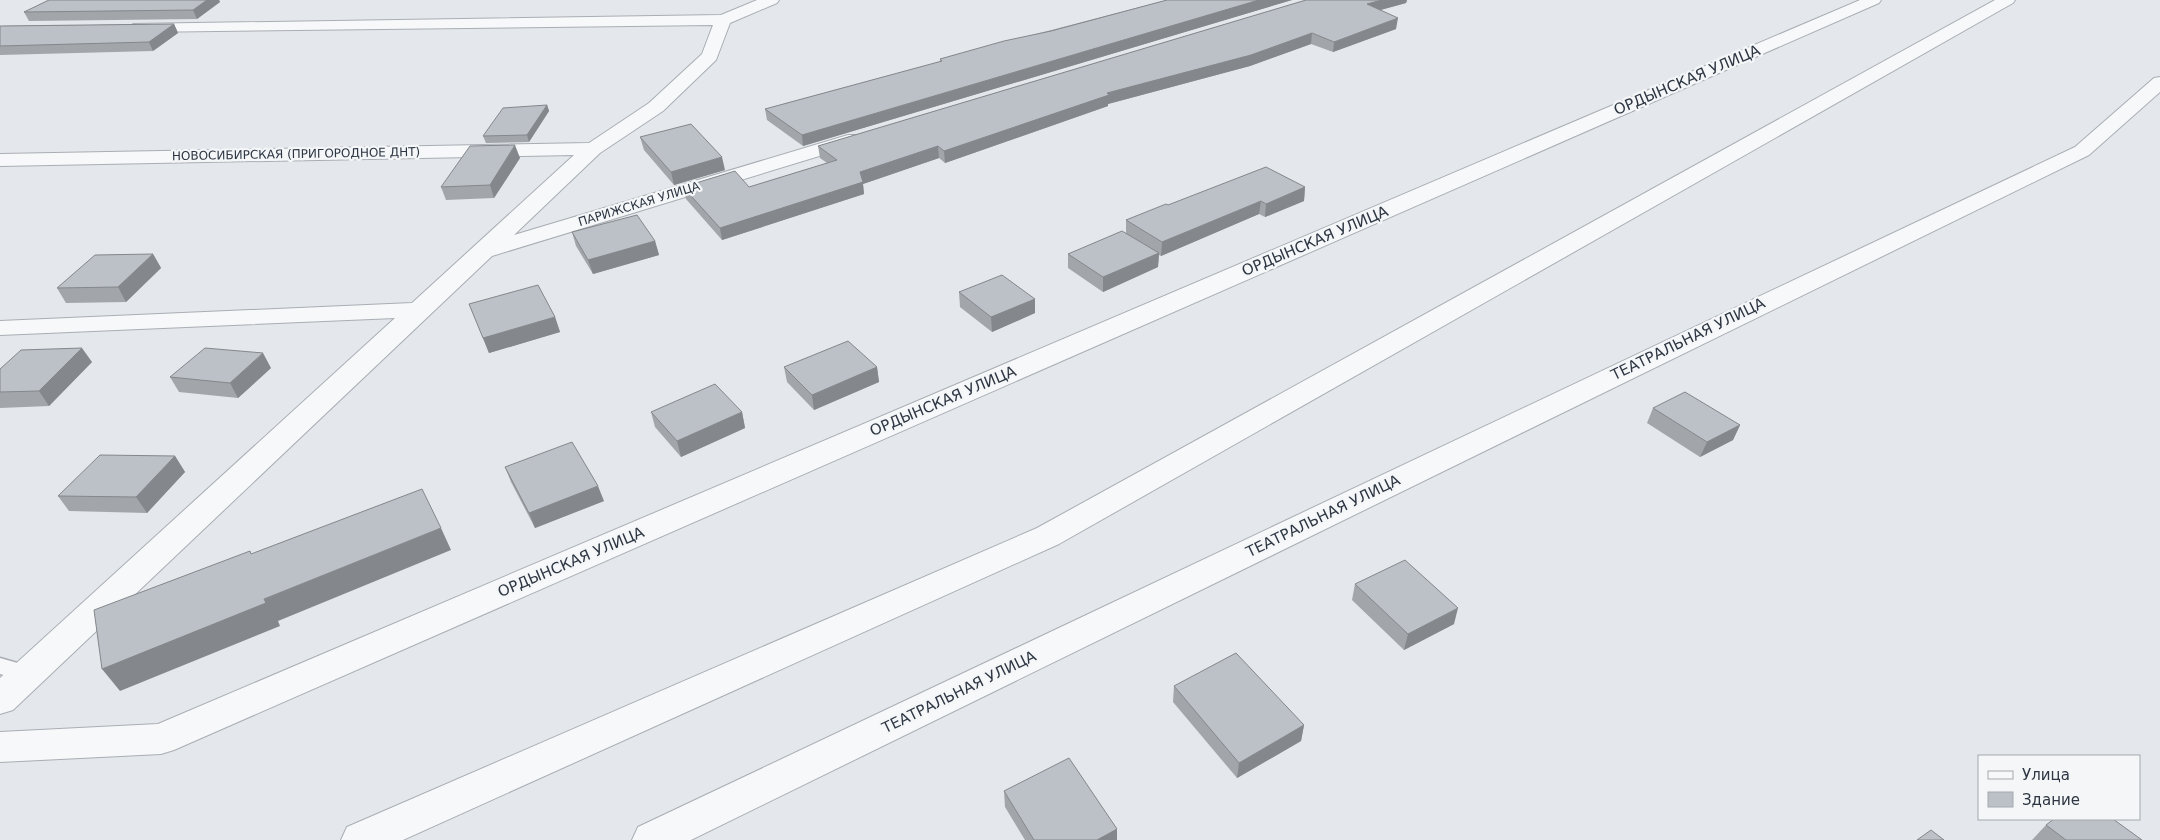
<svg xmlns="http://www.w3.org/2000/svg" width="2160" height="840" font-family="'DejaVu Sans',sans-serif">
<rect width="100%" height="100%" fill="#e4e7eb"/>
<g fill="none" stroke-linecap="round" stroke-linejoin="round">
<defs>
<path id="service" d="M0 658 35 668 38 674 35 680 28 682 0 674Z"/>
<g id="minor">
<path d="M757 0H779L777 3 730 23 716 60 663 111 600 153 514 235 848 135H862L865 139 862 143 492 256 13 710 0 714V678L395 318 0 335V321L412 303 574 155 0 166V154L589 143 649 103 702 54 713 25 139 32 133 30 131 27 133 24 721 15Z"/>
<path d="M1860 0H1881L1879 3 174 750 161 754 0 762V732L158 724Z"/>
<path d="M2160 77V92L2089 155 691 840H632L638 827 2075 147 2154 78Z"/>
</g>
<path id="tertiary" d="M1995 0H2015L2013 3 1059 544 403 840H341L347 827 1037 528Z"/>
</defs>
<use href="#service" stroke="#a9aeb5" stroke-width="3"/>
<use href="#minor" stroke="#a9aeb5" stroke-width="2"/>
<use href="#tertiary" stroke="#a9aeb5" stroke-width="2"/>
<use href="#service" fill="#f7f8f9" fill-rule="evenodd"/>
<use href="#minor" fill="#f7f8f9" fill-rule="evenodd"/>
<use href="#tertiary" fill="#f7f8f9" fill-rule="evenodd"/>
</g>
<g fill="#a2a6ab">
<path d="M49 0H219L220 2 197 19 29 21 24 12Z"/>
<path d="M1167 0H1292L803 146 767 120 765 109 940 62V59Z"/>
<path d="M1306 0H1407L1406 3 1380 10 1396 29 1333 52 1311 44 1250 66 1108 104V106L945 163 939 158 863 184 864 194 722 240 686 199 683 187H749L827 163 820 158 818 146Z"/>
<path d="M174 24 178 33 153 51 0 55V26Z"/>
<path d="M547 105 549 111 529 142 486 143 483 136Z"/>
<path d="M640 137 725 170 674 185 644 150Z"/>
<path d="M520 158 494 198 446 200 441 187Z"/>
<path d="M1305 187 1304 201 1265 217 1259 214 1161 256 1159 255 1158 267 1103 292 1068 268V254L1126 233V220L1168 205Z"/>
<path d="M572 232 655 241 659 255 593 274 576 246Z"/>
<path d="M153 254 161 268 126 302 66 303 57 288Z"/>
<path d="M959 292 1035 299V313L992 332 960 307Z"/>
<path d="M469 304 555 317 560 332 489 353Z"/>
<path d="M92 362 49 406 0 408V369Z"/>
<path d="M784 367H877L879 382 814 410 787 382Z"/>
<path d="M271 368 238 398 179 392 170 377Z"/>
<path d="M1653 408 1740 425 1733 440 1700 457 1647 423Z"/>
<path d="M651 412H742L745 428 681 457 655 427Z"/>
<path d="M175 456 185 472 147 513 69 511 58 496Z"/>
<path d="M505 467 604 501 535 528 511 482Z"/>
<path d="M1355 584 1454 624 1404 650 1352 600Z"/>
<path d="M1174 686 1304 725 1301 741 1237 778 1173 702Z"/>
<path d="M1004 791 1117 840H1025L1005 807Z"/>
<path d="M2046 825 2142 840H2032Z"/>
</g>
<g fill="#84878b">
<path d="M207 0H219L220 2 197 19 193 10Z"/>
<path d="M1259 0H1292L803 146 802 135Z"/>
<path d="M1382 0H1407L1406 3 1366 14 1367 4Z"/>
<path d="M1398 18 1396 29 1333 52 1334 42Z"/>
<path d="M174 24 178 33 153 51 149 42Z"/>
<path d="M1312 33 1311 44 1250 66 1108 104V106L945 163 944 151 1107 93Z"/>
<path d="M547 105 549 111 529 142 527 135Z"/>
<path d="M515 145 520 158 494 198 490 185Z"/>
<path d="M938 146 939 158 863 184 864 194 722 240 720 228 860 172Z"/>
<path d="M722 157 725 170 674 185 671 172Z"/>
<path d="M1305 187 1304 201 1265 217 1266 204Z"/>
<path d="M1261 201 1259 214 1161 256 1162 242Z"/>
<path d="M655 241 659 255 593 274 588 260Z"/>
<path d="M1159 253 1158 267 1103 292V277Z"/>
<path d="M153 254 161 268 126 302 118 287Z"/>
<path d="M1035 299V313L992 332 991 317Z"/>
<path d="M555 317 560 332 489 353 483 338Z"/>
<path d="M82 348 92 362 49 406 39 391Z"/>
<path d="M263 353 271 368 238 398 230 383Z"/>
<path d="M877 367 879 382 814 410 812 395Z"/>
<path d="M742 412 745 428 681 457 677 441Z"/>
<path d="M1740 425 1733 440 1700 457 1707 442Z"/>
<path d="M175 456 185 472 147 513 136 497Z"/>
<path d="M598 486 604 501 535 528 529 513Z"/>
<path d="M441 528 451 550 278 621 280 626 120 691 102 669 264 599Z"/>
<path d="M1458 608 1454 624 1404 650 1408 634Z"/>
<path d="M1304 725 1301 741 1237 778 1239 763Z"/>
<path d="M1117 829V840H1097Z"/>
</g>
<g fill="#bcc1c7" stroke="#84878b">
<path d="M49 0H207L193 10 24 12Z"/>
<path d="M1167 0H1259L802 135 765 109 942 61 940 59 1004 41 1051 31Z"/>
<path d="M1306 0H1382L1367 4 1398 18 1334 42 1312 33 1251 55 1107 93 1109 95 944 151 938 146 860 172 863 182 720 228 683 187 735 171 749 187 837 160 818 146Z"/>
<path d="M174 24 149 42 0 46V26Z"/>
<path d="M547 105 527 135 483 136 503 108Z"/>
<path d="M691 124 722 157 671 172 640 137Z"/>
<path d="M515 145 490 185 441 187 470 146Z"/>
<path d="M1266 167 1305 187 1266 204 1261 201 1162 242 1126 220 1166 204 1168 205Z"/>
<path d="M637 215 655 241 588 260 572 232Z"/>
<path d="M1122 231 1159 253 1103 277 1068 254Z"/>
<path d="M153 254 118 287 57 288 95 255Z"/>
<path d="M1002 275 1035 299 991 317 959 292Z"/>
<path d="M538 285 555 317 483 338 469 304Z"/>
<path d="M848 341 877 367 812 395 784 367Z"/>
<path d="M82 348 39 391 0 392V369L21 350Z"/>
<path d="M205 348 263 353 230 383 170 377Z"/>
<path d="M715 384 742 412 677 441 651 412Z"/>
<path d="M1685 392 1740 425 1707 442 1653 408Z"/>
<path d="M572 442 598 486 529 513 505 467Z"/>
<path d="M100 455 175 456 136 497 58 496Z"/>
<path d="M422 489 441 528 264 599 266 603 102 669 94 610 250 551 251 554Z"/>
<path d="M1405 560 1458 608 1408 634 1355 584Z"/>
<path d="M1236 653 1304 725 1239 763 1174 686Z"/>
<path d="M1069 758 1117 829 1097 840H1034L1004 791Z"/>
<path d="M2054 819H2113L2142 840H2066L2046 825Z"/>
<path d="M1931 830 1944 840H1917Z"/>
</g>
<g text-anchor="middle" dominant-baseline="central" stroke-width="4.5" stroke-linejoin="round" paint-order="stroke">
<g font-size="12" fill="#2d3642" stroke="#f4f6f8">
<text transform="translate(296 154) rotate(-1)">НОВОСИБИРСКАЯ (ПРИГОРОДНОЕ ДНТ)</text>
<text transform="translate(639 204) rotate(-17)">ПАРИЖСКАЯ УЛИЦА</text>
</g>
<g font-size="15" fill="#2d3642" stroke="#f4f6f8">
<text transform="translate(1687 80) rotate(-23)">ОРДЫНСКАЯ УЛИЦА</text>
<text transform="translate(1315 241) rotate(-23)">ОРДЫНСКАЯ УЛИЦА</text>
<text transform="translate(1688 339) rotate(-26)">ТЕАТРАЛЬНАЯ УЛИЦА</text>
<text transform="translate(943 401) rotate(-23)">ОРДЫНСКАЯ УЛИЦА</text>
<text transform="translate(1323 516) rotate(-26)">ТЕАТРАЛЬНАЯ УЛИЦА</text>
<text transform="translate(571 562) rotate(-23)">ОРДЫНСКАЯ УЛИЦА</text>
<text transform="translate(959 692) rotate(-26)">ТЕАТРАЛЬНАЯ УЛИЦА</text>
</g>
</g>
<rect x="1978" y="755" width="162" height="65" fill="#f4f6f8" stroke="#a4a9af"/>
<rect x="1988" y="771" width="25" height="8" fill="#f7f8f9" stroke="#a4a9af"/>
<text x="2022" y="780" font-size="15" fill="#2d3642">Улица</text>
<rect x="1988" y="792" width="25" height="15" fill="#bcc1c7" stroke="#a4a9af"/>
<text x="2022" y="805" font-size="15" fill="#2d3642">Здание</text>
</svg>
